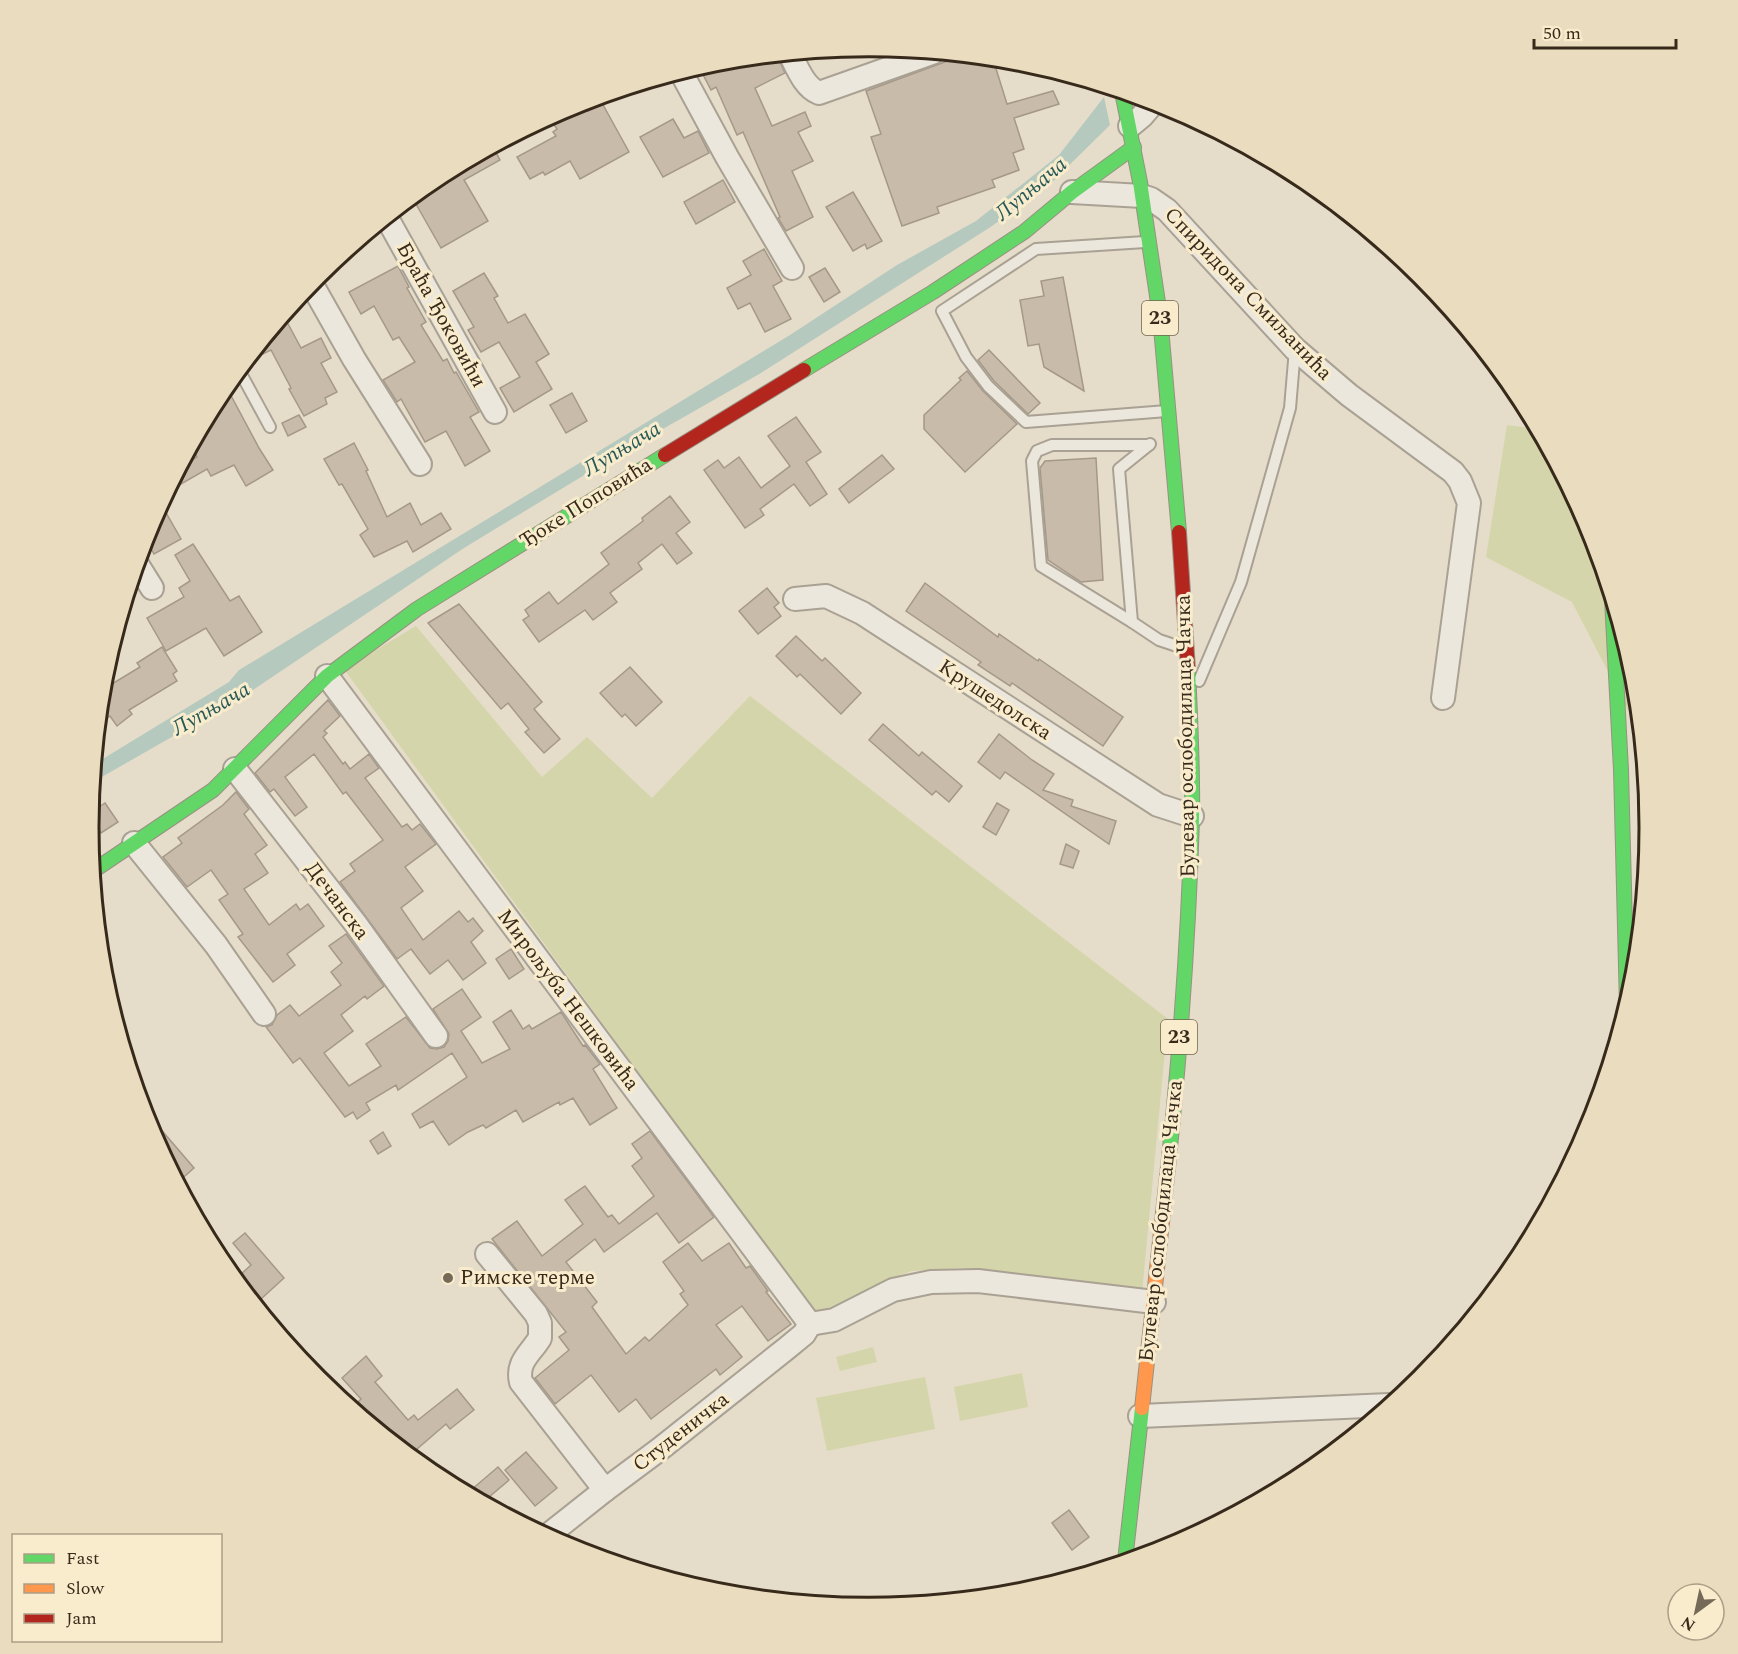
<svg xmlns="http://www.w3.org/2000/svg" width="1738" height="1654" font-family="Spectral,serif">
<rect width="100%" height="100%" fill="#e5ddc9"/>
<g fill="#d4d5aa">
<path d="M1507 425 1537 429 1590 529 1635 675 1639 724 1630 714 1572 602 1486 557Z"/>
<path d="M416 626 542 777 587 737 652 798 750 696 1168 1019 1142 1293 960 1268 911 1271 873 1286 815 1315 344 669Z"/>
<path d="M873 1347 877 1362 840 1371 836 1357Z"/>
<path d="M1022 1373 1028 1407 960 1421 954 1387Z"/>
<path d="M925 1377 935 1429 827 1451 816 1398Z"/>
</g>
<path fill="#b5c9be" d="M1104 97 1110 125 1046 188 989 228 761 373 619 454 464 548 247 694 93 782 95 761 101 760 229 682 239 670 790 335 897 265 976 221 1059 155Z"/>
<g fill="#c8bbaa" stroke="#a59888" stroke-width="1.5">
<path d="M777 56 785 73 755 88 772 126 805 112 811 126 798 132 813 161 792 171 813 217 786 231 778 218 780 217 743 132 737 135 716 87 711 90 699 67 717 61 733 60 736 66 751 59 753 63 765 57Z"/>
<path d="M961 56 993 59 1007 104 1053 91 1059 104 1014 118 1024 149 1013 153 1019 170 992 180 995 187 937 207 939 213 902 226 871 137 881 134 866 91Z"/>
<path d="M582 102 588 111 602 103 629 152 580 179 570 161 545 175 543 172 530 179 517 157 556 136 553 132 557 129 551 120Z"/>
<path d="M673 119 684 138 698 131 709 153 663 177 640 137Z"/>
<path d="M493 147 500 160 464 180 488 221 441 248 412 197 436 178Z"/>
<path d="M723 180 735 202 696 224 684 202Z"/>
<path d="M853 192 882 241 867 249 865 244 853 251 826 207Z"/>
<path d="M764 249 782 281 773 286 791 319 765 332 750 303 738 309 727 288 751 275 743 261Z"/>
<path d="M398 266 409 287 407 288 426 322 421 325 443 361 447 359 454 373 456 372 479 412 470 417 490 451 465 466 446 431 425 442 401 399 397 402 383 380 415 362 399 337 393 340 374 306 361 314 349 292Z"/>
<path d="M825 268 840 292 824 302 809 277Z"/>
<path d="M484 273 498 296 494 298 508 323 525 314 549 354 536 362 552 389 514 412 500 388 520 377 499 342 481 352 468 330 474 327 453 291Z"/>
<path d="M1063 277 1084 391 1044 367 1039 344 1028 346 1020 300 1044 296 1041 281Z"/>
<path d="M286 320 301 348 321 338 331 358 321 363 337 392 325 398 327 404 304 416 289 389 291 388 271 350 246 362 276 325Z"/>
<path d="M989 350 1040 403 1028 414 994 381 978 360Z"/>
<path d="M967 371 983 391 1017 424 965 472 924 429V415L961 380 959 378Z"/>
<path d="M221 392H229L259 448 273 470 246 486 234 465 211 476 207 469 167 492 181 466 197 457 192 446Z"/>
<path d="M572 393 587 421 566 433 550 405Z"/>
<path d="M299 415 306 427 288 436 282 423Z"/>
<path d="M796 417 821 452 806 462 827 494 810 506 794 484 760 509 764 515 745 528 704 470 718 460 724 468 739 457 761 488 790 466 768 436Z"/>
<path d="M354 443 368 470 366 471 387 517 410 503 421 525 441 513 451 529 413 552 407 541 374 557 360 535 368 529 342 484 339 485 324 459Z"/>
<path d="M882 455 894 469 849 503 839 489Z"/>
<path d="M1096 458 1103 580 1081 582 1048 560 1040 468 1045 461Z"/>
<path d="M670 496 690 522 676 533 692 553 677 564 662 544 638 563 642 569 610 593 617 602 593 620 585 610 539 642 523 620 529 616 525 610 549 592 558 604 609 564 601 553 643 521 642 518Z"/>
<path d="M161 504 181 539 154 554 145 538Z"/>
<path d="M193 544 230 601 239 596 262 632 224 656 206 628 166 651 147 618 184 597 179 588 190 581 175 555Z"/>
<path d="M925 583 998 637 999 634 1038 661 1039 659 1123 717 1103 746 1012 683 1010 686 978 665 981 662 906 611Z"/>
<path d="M767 588 779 603 774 607 781 616 758 634 739 611Z"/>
<path d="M459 604 542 702 534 709 560 739 544 753 525 732 529 729 508 703 501 709 428 623Z"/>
<path d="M796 636 822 661 825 658 861 693 841 714 800 674 797 677 776 656Z"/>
<path d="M162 647 177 671 173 674 177 681 129 710 132 714 117 726 110 716 99 724 102 690 140 667 137 663Z"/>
<path d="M630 667 662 702 636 726 625 714 622 717 600 693Z"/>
<path d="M328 700 340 716 324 731 327 733 323 737 343 764 345 762 350 769 369 754 379 768 365 778 402 827 407 824 412 830 420 824 436 844 405 867 423 891 401 908 423 940 459 911 468 922 473 918 483 931 471 942 486 963 463 980 448 960 430 974 411 949 397 959 340 882 355 871 350 864 383 840 346 792 343 794 314 754 285 777 307 807 295 816 274 789 270 792 255 773Z"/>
<path d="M883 724 919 756 922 752 962 786 949 802 936 791 932 795 869 740Z"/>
<path d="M999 734 1032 760 1054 774 1043 790 1073 800 1071 806 1116 821 1109 844 1005 772 1000 779 978 762Z"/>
<path d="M236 792 249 809 244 814 267 845 255 854 268 873 244 889 269 925 296 904 300 910 308 904 324 926 287 954 295 965 273 982 238 937 243 934 219 900 228 894 211 870 187 887 163 857 182 843 178 838 223 805Z"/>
<path d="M105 803 118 822 101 833 90 816V813Z"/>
<path d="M997 803 1009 810 996 835 983 827Z"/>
<path d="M1066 844 1079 851 1073 868 1060 864Z"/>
<path d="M346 934 384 986 367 999 365 996 341 1015 353 1031 324 1053 349 1086 381 1066 366 1044 406 1017 430 1048 437 1049 444 1047 448 1041 449 1034 433 1009 462 989 481 1017 461 1031 482 1063 510 1049 493 1022 511 1010 523 1029 529 1025 532 1029 561 1012 583 1046 585 1045 600 1064 593 1069 617 1108 590 1125 573 1098 560 1105 559 1102 523 1122 516 1110 486 1128 483 1125 468 1132 449 1145 433 1121 420 1128 412 1114 467 1077 452 1053 398 1090 396 1085 366 1103 370 1110 357 1119 353 1112 345 1117 300 1058 293 1063 266 1027 272 1025 277 1015 290 1005 299 1016 341 985 331 972 342 963 329 946Z"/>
<path d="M511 949 524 969 509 979 496 959Z"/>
<path d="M152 1119 194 1168 178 1182 148 1125 147 1122Z"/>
<path d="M650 1131 714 1217 679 1243 657 1213 604 1252 595 1239 566 1262 597 1302 592 1307 626 1354 645 1337 649 1341 688 1305 680 1294 684 1291 663 1262 688 1243 702 1261 729 1243 746 1268 750 1266 768 1291 766 1292 791 1324 768 1341 742 1306 716 1325 742 1357 720 1375 716 1369 651 1419 636 1399 619 1412 591 1375 555 1404 535 1378 569 1350 559 1337 566 1332 492 1239 517 1221 542 1256 583 1224 565 1200 585 1186 608 1217 612 1215 619 1224 654 1196 632 1166 642 1158 632 1144Z"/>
<path d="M383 1132 391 1146 378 1154 370 1141Z"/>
<path d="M245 1233 284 1278 261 1299 240 1275 251 1265 233 1243Z"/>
<path d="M366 1356 382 1376 375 1382 408 1420 414 1415 418 1420 457 1389 474 1410 450 1429 446 1424 410 1455 369 1422 355 1405 361 1399 342 1378Z"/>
<path d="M526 1452 557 1488 535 1506 505 1470Z"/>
<path d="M498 1467 509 1480 483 1502 477 1498 471 1490Z"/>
<path d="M1069 1510 1089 1537 1072 1550 1052 1523Z"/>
</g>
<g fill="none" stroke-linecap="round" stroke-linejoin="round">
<defs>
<g id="lane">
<path d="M1145 242 1036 249 942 311 966 357 988 386 1026 422 1167 411"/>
<path d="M239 370 270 427"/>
<path d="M1150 444 1119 469 1132 622 1159 640 1183 648"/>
<path d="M1132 622 1041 566 1032 461 1037 451 1052 445H1149"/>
<path d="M1199 681 1241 582 1290 408 1295 349"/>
</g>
<g id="street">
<path d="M790 54C797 67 804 87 819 93L932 53"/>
<path d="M681 72 727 157 792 268"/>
<path d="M1130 126 1142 116 1154 102"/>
<path d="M1072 192 1142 196 1151 199 1167 210 1295 349 1349 395 1453 472 1460 481 1469 503 1443 698"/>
<path d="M387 218 495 412"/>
<path d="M311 283 354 359 420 464"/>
<path d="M137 564 152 588"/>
<path d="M795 599 826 596 862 613 1158 805 1192 816"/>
<path d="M327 676 810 1324"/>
<path d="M235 769 355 923 436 1036"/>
<path d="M134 843 216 945 264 1014"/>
<path d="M487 1254 536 1314 540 1323V1338C531 1353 516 1362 521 1382L605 1490"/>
<path d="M810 1324 834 1320 893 1290 931 1282 978 1281 1154 1302"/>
<path d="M1140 1416 1389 1405"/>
<path d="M547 1536 605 1490 660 1449 787 1348 804 1334 810 1324"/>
</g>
<g id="fast">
<path d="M1122 92 1140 182 1160 316 1179 532"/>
<path d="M804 370 933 292 1024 232 1072 192 1134 147"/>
<path d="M1612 599 1621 770 1627 1006"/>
<path d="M93 871 213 790 327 676 417 609 665 455"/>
<path d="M1163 1213C1178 1082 1188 950 1192 819 1193 769 1190 718 1188 669"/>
<path d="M1125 1561 1142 1408"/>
</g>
<path id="slow" d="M1142 1408 1163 1213"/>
<g id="jam">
<path d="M665 455 804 370"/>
<path d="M1179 532 1188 669"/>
</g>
</defs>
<use href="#lane" stroke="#a9a193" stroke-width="14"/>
<use href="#street" stroke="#a9a193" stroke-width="26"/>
<use href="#fast" stroke="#999183" stroke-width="16"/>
<use href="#slow" stroke="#999183" stroke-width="16"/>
<use href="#jam" stroke="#999183" stroke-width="16"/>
<use href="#lane" stroke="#ece7dc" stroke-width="10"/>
<use href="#street" stroke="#ece7dc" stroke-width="22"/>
<use href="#fast" stroke="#63d668" stroke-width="14"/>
<use href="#slow" stroke="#ff974d" stroke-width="14"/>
<use href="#jam" stroke="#b3261e" stroke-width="14"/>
</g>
<circle fill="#756958" stroke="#f8eccd" stroke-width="2" cx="448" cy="1278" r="6"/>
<g text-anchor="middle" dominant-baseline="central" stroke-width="6" stroke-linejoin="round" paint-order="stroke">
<g fill="#f8eccd" stroke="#726450" stroke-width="1.5">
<rect x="1142" y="301" width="36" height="34" rx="4.5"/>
<rect x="1161" y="1020" width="36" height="34" rx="4.5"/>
</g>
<g font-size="20" font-weight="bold" fill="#382a1b">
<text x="1160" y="318">23</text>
<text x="1179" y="1037">23</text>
</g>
<g font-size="21" fill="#382a1b" stroke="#f8eccd">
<text transform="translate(1248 294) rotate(46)">Спиридона Смиљанића</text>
<text transform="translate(441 315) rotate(61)">Браћа Ђоковићи</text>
<text transform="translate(586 503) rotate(-32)">Ђоке Поповића</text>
<text transform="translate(995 700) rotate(33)">Крушедолска</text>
<text transform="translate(1186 736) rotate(-91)">Булевар ослободилаца Чачка</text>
<text transform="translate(337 901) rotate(53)">Дечанска</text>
<text transform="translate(568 1000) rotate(53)">Мирољуба Нешковића</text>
<text transform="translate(1161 1221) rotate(-84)">Булевар ослободилаца Чачка</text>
<text transform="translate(681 1432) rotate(-38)">Студеничка</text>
</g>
<g font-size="21" fill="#382a1b" stroke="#f8eccd" text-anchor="start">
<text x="460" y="1278">Римске терме</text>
</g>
<g font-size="22" font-style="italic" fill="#295957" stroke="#f8eccd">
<text transform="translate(1031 189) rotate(-40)">Лупњача</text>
<text transform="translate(622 449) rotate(-31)">Лупњача</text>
<text transform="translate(211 709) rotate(-30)">Лупњача</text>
</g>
</g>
<path d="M0 0H1738V1654H0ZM99 827a770 770 0 1 1 1540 0a770 770 0 1 1-1540 0Z" fill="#e9dcbf" fill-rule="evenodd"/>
<path fill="none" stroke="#382a1b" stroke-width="3" d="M99 827a770 770 0 1 1 1540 0a770 770 0 1 1-1540 0Z"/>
<rect x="12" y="1534" width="210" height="108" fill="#f8eccd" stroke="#ab9e86" stroke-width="1.5"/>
<rect x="24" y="1554" width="30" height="9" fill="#63d668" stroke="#ab9e86" stroke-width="1.5"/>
<text x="66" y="1564" font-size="18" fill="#382a1b">Fast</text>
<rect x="24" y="1584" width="30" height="9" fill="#ff974d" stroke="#ab9e86" stroke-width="1.5"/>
<text x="66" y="1594" font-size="18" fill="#382a1b">Slow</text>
<rect x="24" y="1614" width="30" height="9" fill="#b3261e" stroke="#ab9e86" stroke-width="1.5"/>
<text x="66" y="1624" font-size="18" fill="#382a1b">Jam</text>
<g transform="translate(1696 1612) rotate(213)"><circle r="28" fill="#f8eccd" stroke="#ab9e86" stroke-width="1.5"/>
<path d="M0-4.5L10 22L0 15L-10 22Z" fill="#756958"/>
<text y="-9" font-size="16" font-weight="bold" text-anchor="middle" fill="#382a1b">N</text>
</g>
<path d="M1534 39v9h142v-9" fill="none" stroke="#382a1b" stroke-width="3"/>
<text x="1543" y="39" font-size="18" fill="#382a1b" stroke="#f8eccd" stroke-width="4.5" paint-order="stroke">50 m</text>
</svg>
